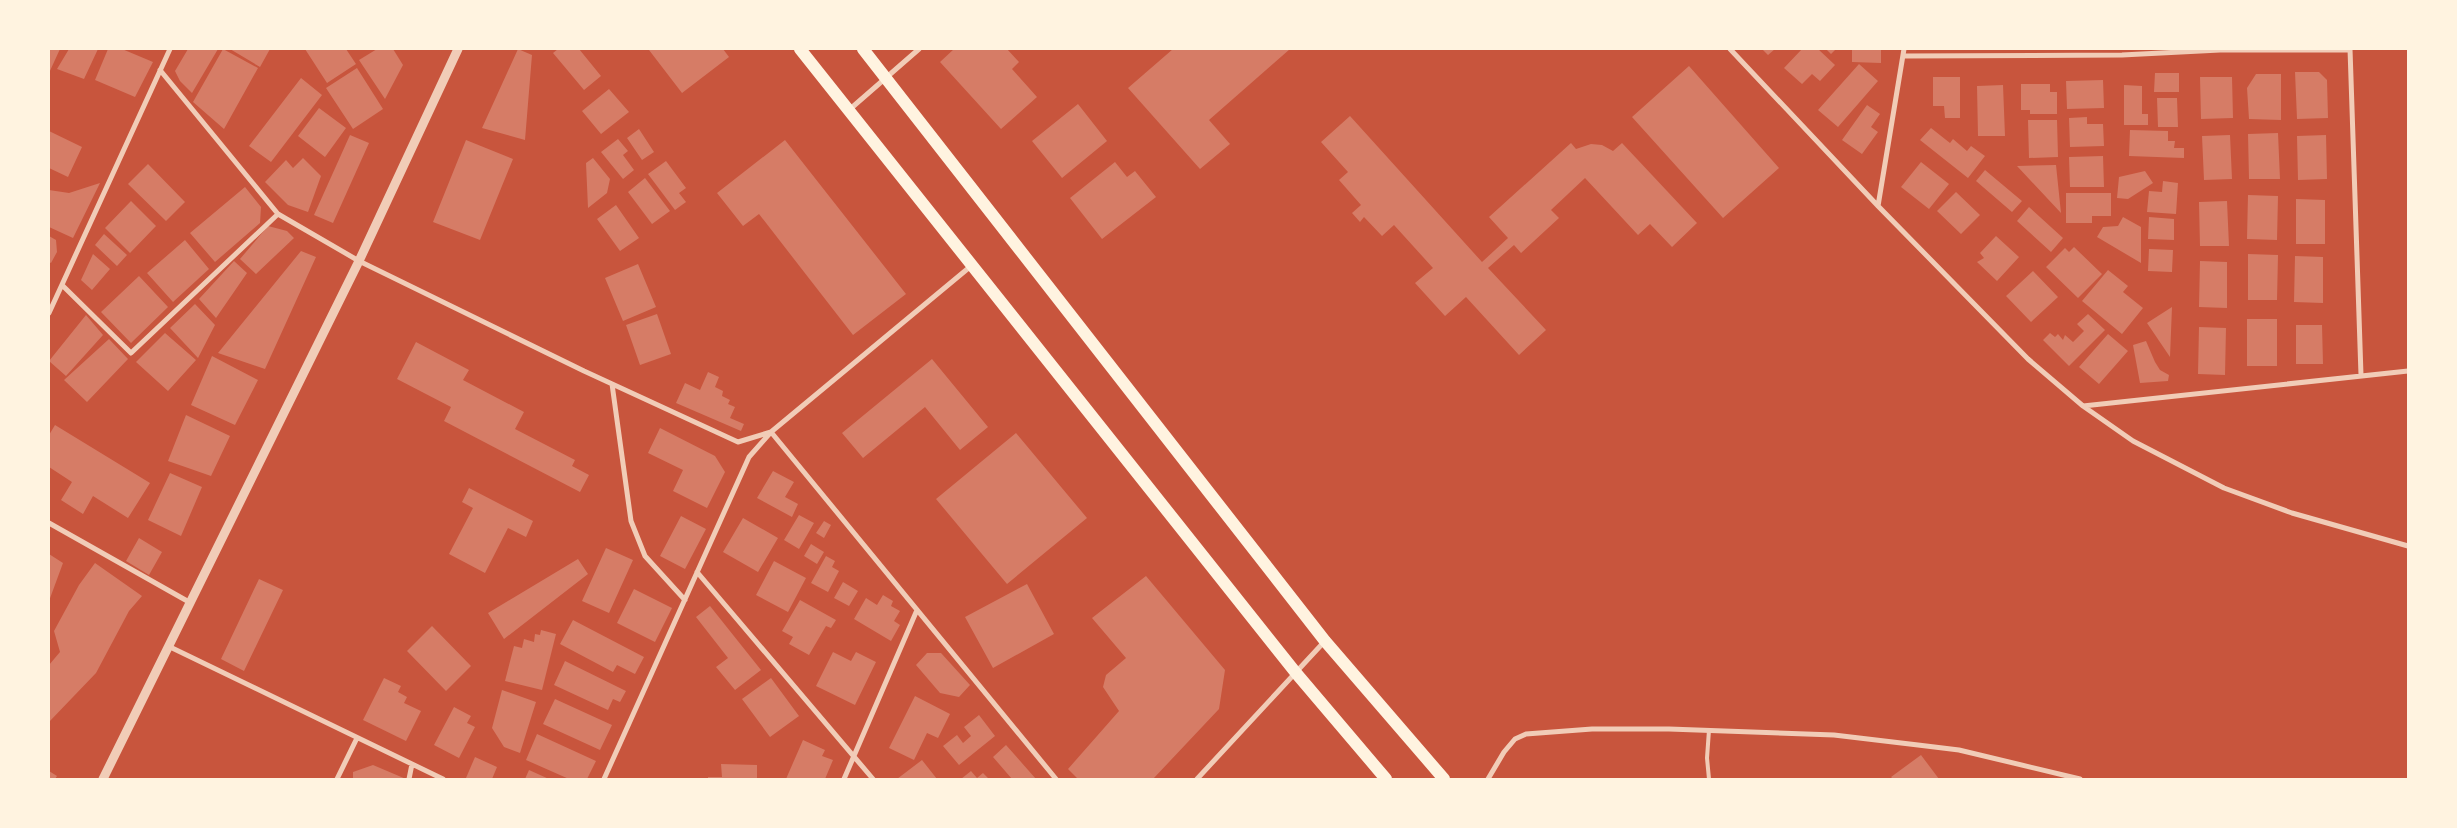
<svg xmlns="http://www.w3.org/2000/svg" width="2457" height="828" font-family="'Source Sans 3',sans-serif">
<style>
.building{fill:#d67c66}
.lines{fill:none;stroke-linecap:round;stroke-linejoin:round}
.service{stroke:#f1ccb7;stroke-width:4}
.minor{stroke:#f1ccb7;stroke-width:5}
.tertiary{stroke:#f1ccb7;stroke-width:9}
.primary{stroke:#fff3e0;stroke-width:12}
</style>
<rect width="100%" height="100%" fill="#c8553d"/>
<path class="building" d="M49 49H60L49 73Z
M69 49H98L84 79 57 69Z
M108 49H122L153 62 135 97 95 80Z
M188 49H218L192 93 180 81 175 71Z
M223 49 258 68 224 129 193 102Z
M230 49H270L260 67Z
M305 49H346L356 64 327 83Z
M377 49H393L403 65 385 99 359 60Z
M518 49 532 55 525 140 482 128Z
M558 49H579L601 76 584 90 553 53Z
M650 49H723L729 57 682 93 649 50Z
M954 49H1007L1019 62 1012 69 1037 97 1001 129 940 62Z
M1173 49H1290L1209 120 1230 144 1200 169 1128 88Z
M1762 49H1775L1768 55Z
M1802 49H1818L1835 65 1820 81 1812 74 1802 84 1784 68Z
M1826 49H1836L1831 54Z
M1852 49H1881V63L1852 62Z
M1859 64 1878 81 1838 127 1818 110Z
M1689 66 1779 168 1723 218 1632 117Z
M357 68 383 109 353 129 326 88Z
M2295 72H2319L2327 80 2328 118 2297 119Z
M2155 73H2179V92H2154Z
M2256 74H2281V120L2249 119 2247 88Z
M1933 77H1960V118H1945L1944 106H1933Z
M2200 77H2232L2233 118 2201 119Z
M301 78 322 95 271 162 249 146Z
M2103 80 2104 108 2067 109 2066 81Z
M2021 84H2050V92H2057V114H2030V110H2021Z
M2003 85 2005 136H1978L1977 86Z
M2124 85 2142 86V114H2148V125H2124Z
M609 89 629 112 601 134 582 111Z
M2157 98H2177L2178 127H2158Z
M1078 104 1107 141 1062 178 1032 141Z
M1867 105 1880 114 1871 127 1878 132 1862 154 1842 140Z
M319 108 346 128 325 157 298 136Z
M1350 116 1482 262 1508 238 1489 217 1571 143 1576 149 1591 144 1602 145 1613 151 1622 143 1697 223 1672 247 1650 224 1638 235 1585 178 1551 210 1559 218 1521 253 1514 245 1488 268 1546 330 1519 355 1466 297 1445 316 1415 283 1433 268 1394 225 1382 236 1364 217 1360 222 1352 213 1361 205 1339 180 1348 172 1321 142Z
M2087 117V124H2103L2104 146 2070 147 2069 118Z
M2028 120H2057L2058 157 2029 158Z
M1931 128 1950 143 1953 139 1967 151 1971 146 1985 156 1968 178 1920 140Z
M639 129 654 152 642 160 627 138Z
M2130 130 2168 131V141H2175L2174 148H2184V158L2129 156Z
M49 131 82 147 68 177 49 168Z
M2278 133 2280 179H2249L2248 134Z
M350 135 369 143 333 223 314 215Z
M2230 135 2232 179 2204 180 2202 136Z
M2326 135 2327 179 2298 180 2297 136Z
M618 139 628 151 623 155 634 170 623 179 601 152Z
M466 140 513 159 480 240 433 222Z
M785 140 906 294 853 335 759 214 743 226 717 193Z
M2103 156 2104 187H2070L2069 157Z
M303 158 321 176 308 212 288 205 265 182 286 160 293 168Z
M593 158 610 179 607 193 588 208 586 163Z
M666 161 686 188 679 193 686 202 675 210 648 174Z
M1115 162 1127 177 1135 171 1156 197 1102 239 1070 198Z
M1921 162 1949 184 1929 209 1901 187Z
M148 164 185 202 166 221 128 184Z
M2056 165 2061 213 2017 166Z
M1985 170 2022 201 2012 212 1976 181Z
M2145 171 2153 183 2128 199 2117 198 2119 177Z
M645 178 670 211 652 224 628 192Z
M2163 181 2178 183 2176 214 2147 212 2149 191 2162 192Z
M100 183 73 238 49 227V190L69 193Z
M245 187 261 207 260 223 215 262 190 233Z
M1956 192 1980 215 1961 234 1937 211Z
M2066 193H2111V216H2092V223H2066Z
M2248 195 2278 196 2277 240 2247 239Z
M2296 199 2325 200V244H2296Z
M131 201 156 226 130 253 105 228Z
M2227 201 2229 246H2200L2199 202Z
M616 205 639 238 620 251 597 219Z
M2029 207 2063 238 2051 252 2017 221Z
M2123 217 2141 227V263L2097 237 2103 227 2118 226Z
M2149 217 2174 219V240L2148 239Z
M268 226 287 231 294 238 256 274 240 259Z
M104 234 127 255 117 266 95 245Z
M49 236 56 240 57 252 51 263 49 262Z
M1996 236 2019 257 1997 281 1977 262 1984 258 1980 253Z
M185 240 209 269 173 302 147 273Z
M2074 247 2102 274 2078 298 2046 267 2065 248 2069 252Z
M2149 249 2173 250 2172 272 2148 271Z
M301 251 316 257 265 369 218 353Z
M93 254 110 269 92 290 81 280Z
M2248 254 2278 255 2277 300H2248Z
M2295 256 2323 257V303L2294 302Z
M234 261 247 273 216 318 199 299Z
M2200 261 2227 262V308L2199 307Z
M638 264 656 307 623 321 605 278Z
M2108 270 2128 286 2123 292 2143 308 2122 334 2082 301Z
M2033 271 2058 297 2031 322 2006 296Z
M139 276 168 307 131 343 101 312Z
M195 304 215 325 198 358 170 328Z
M2172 307 2170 357 2147 323Z
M657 314 671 354 640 365 626 325Z
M2088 314 2105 330 2069 366 2043 340 2050 333 2055 337 2058 334 2063 340 2065 335 2073 342 2084 331 2077 324Z
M86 315 103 335 66 376 49 361Z
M2247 319H2277V366H2247Z
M2296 325H2322L2323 364H2296Z
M2199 327 2226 328 2225 375 2198 374Z
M165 333 196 360 168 391 136 362Z
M2108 334 2128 351 2099 384 2079 367Z
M109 339 128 359 87 402 64 380Z
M2146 341 2155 362 2160 370 2169 375 2168 381 2140 383 2133 345Z
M416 342 469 370 463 380 524 412 515 429 575 460 572 466 589 475 580 492 444 421 451 407 397 379Z
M212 356 258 380 235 425 191 405Z
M932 359 988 427 960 450 925 407 863 458 842 433Z
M708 372 719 377 715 387 723 391 722 396 730 400 728 404 735 407 730 418 744 424 741 431 676 403 685 383 700 390Z
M186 415 230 436 211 476 168 461Z
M55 425 150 483 128 518 93 496 83 514 61 500 72 482 49 467V435Z
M660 428 715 456 725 472 707 508 673 491 683 470 648 453Z
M1016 433 1087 518 1007 584 936 499Z
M773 471 794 482 785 497 798 504 792 517 757 498Z
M170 473 202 487 181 536 148 520Z
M469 488 533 521 526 537 508 528 485 573 449 554 473 508 462 502Z
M799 515 814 523 799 549 784 540Z
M681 516 706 529 685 569 660 556Z
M743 518 778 538 758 572 723 552Z
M824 521 831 525 824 538 816 533Z
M139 538 162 552 149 575 126 561Z
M811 544 824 552 817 564 804 556Z
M606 548 633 560 609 613 582 601Z
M49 554 63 563 49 601Z
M826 556 835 561 832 567 839 571 828 592 811 583Z
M578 559 588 574 504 639 488 613Z
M774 561 806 578 788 612 756 595Z
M95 563 142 596 129 611 96 673 49 722V665L60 652 54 631 79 585Z
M1146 576 1225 670 1219 709 1153 779H1078L1068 769 1119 711 1103 687 1106 675 1126 658 1092 618Z
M259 579 283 590 244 671 221 659Z
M843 582 858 591 849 606 834 598Z
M1027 584 1054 634 993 668 965 617Z
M634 589 672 608 655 642 617 623Z
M883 595 893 601 891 606 900 611 894 621 900 625 891 641 854 619 866 598 877 605Z
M800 600 836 620 831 628 826 626 809 655 789 644 793 637 782 631Z
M710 606 761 670 735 690 716 667 728 658 696 617Z
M573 620 644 657 635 674 617 665 613 672 560 644Z
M432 626 471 666 446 691 407 651Z
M541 630 556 634 542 690 505 681 514 646 522 648 524 639 534 642 535 634 540 635Z
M833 652 851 661 856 652 876 662 855 705 816 686Z
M927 653H941L970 685 959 697 940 693 916 665Z
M565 661 626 691 620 702 613 699 608 710 554 685Z
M384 678 401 686 398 692 407 697 404 703 421 711 406 741 363 720Z
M771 678 799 716 770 737 742 699Z
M502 690 536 702 520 753 504 747 492 728Z
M915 696 950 714 938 738 927 733 914 760 889 748Z
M555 699 612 725 600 750 543 724Z
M454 707 471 716 467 723 475 727 459 758 434 745Z
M979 715 995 736 959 765 943 746 957 735 963 743 971 736 964 727Z
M537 734 596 761 587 779H569L526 760Z
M803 740 825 750 822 756 833 760 825 779H786Z
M1006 745 1036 779H1012L993 757Z
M1921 755 1939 779H1893L1891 777Z
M475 757 497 767 492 779 466 778Z
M922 760 937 779H897Z
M721 764 757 765V779H708V777H722Z
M373 765 406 779H353V772Z
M529 770 549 779H525Z
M49 771 57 776 55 779H49Z
M971 771 977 778 983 773 989 779H961Z"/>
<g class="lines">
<path class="service" d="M1709 730 1707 758 1709 779"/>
<path class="minor" d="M1730 49 1878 206 2028 359 2083 406 2133 441 2224 488 2292 513 2408 546
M2350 49 2361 375
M1904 56 2122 55 2220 50H2350
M160 70 278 214 359 261 584 371 738 442 771 432 1056 779
M849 110 919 49
M1878 206 1904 49
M62 285 131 353 278 214
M49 313 170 49
M612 384 631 521 645 556 685 600
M2083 406 2408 371
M49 523 189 602
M697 572 873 779
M168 646 443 779
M337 779 357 738
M409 779 412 764
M604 779 749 457 771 432 971 266
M844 779 917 610
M1197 779 1324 642
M1488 779 1504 752 1515 739 1526 734 1592 729H1669L1834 735 1918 745 1959 750 2080 779"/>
<path class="tertiary" d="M103 779 359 261 458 49"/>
<path class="primary" d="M800 49 1296 673 1386 779
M863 49 1325 641 1444 779"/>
</g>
<rect width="2457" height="828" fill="none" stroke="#fff3e0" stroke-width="100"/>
</svg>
